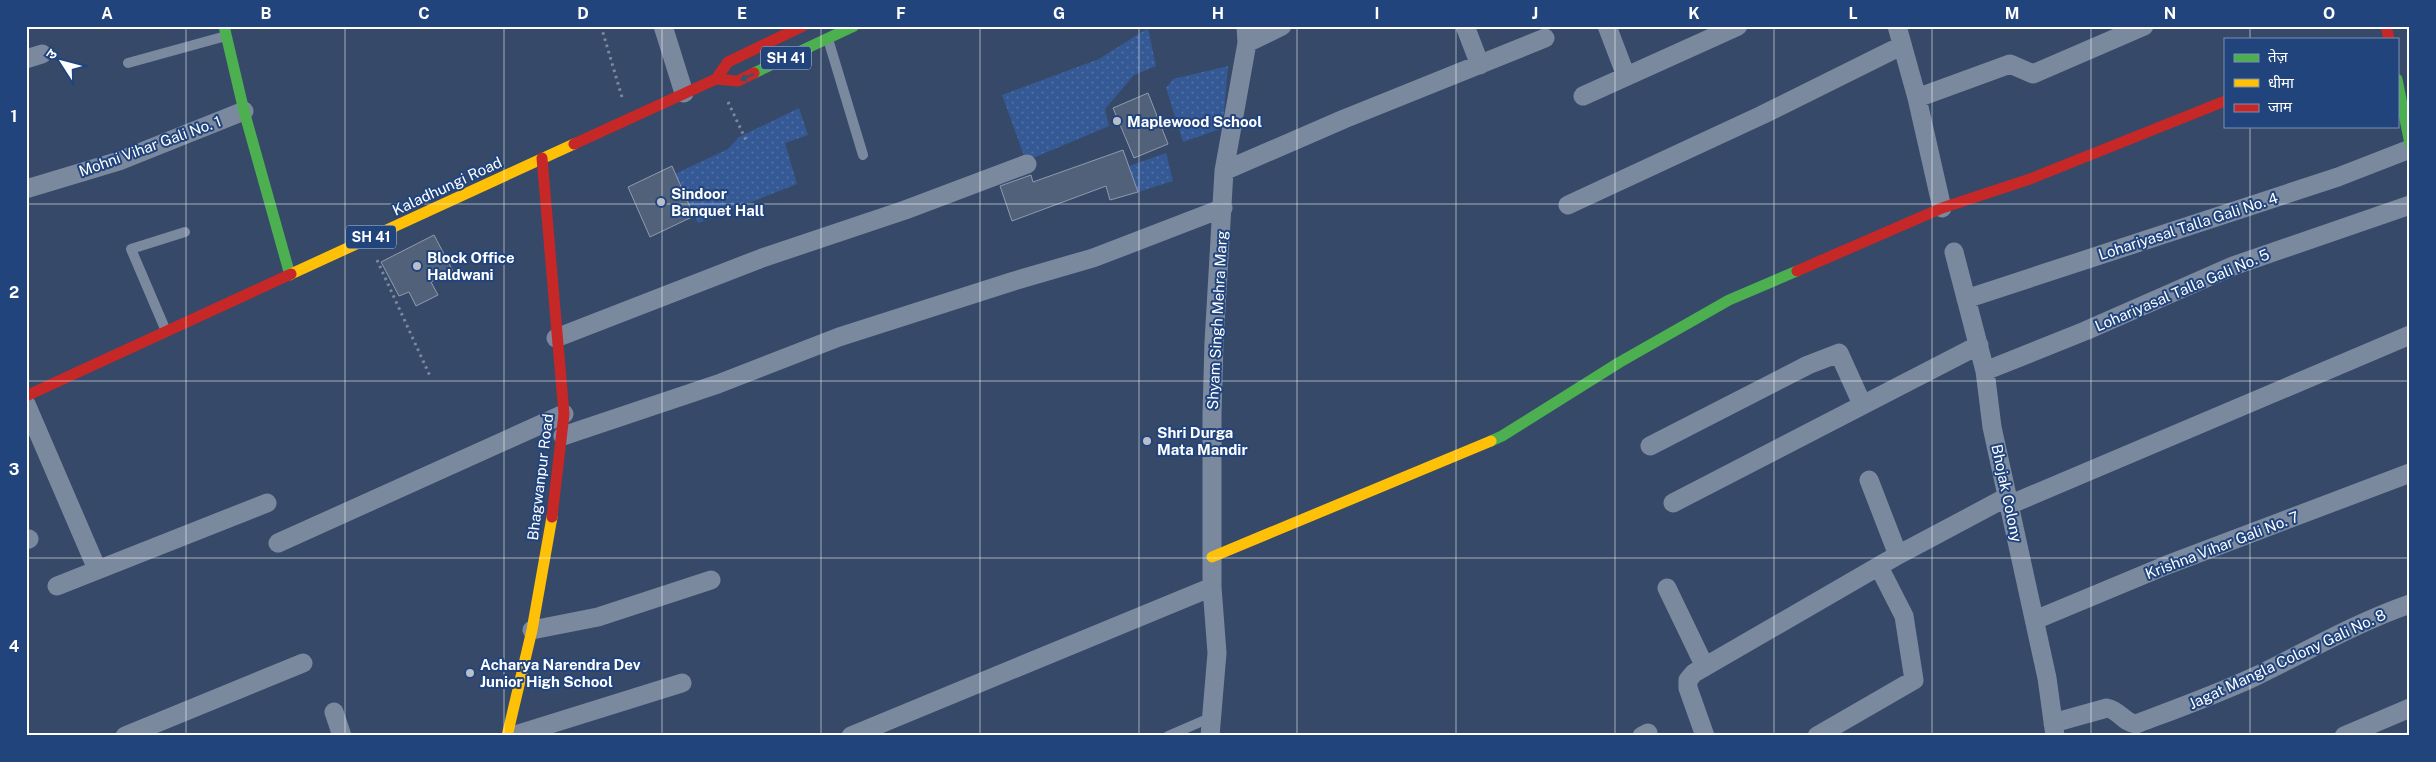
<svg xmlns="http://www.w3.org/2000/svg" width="2436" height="762" font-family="'Public Sans','Noto Sans Devanagari',sans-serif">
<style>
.grass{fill:url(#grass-dots)}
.building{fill:#52617a;stroke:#8f9aae}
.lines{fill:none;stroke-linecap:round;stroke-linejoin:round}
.path{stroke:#7b899f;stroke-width:3;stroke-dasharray:2.5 4;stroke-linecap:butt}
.lane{stroke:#7b899f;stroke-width:10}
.street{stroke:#7b899f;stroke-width:19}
.fast{stroke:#4caf50;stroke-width:11}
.slow{stroke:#ffc107;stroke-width:11}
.jam{stroke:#c62828;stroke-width:11}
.oneway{fill:#2a5974}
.grid{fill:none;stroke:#fff;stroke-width:1;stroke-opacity:0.55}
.poi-dot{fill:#b9bfca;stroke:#21447d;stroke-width:2}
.labels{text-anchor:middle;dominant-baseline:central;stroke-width:4;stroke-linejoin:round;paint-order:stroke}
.shield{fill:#21447d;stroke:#bcc7d8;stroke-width:1}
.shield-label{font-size:14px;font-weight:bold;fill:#fff}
.poi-label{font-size:15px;font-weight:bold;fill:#fff;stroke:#21447d;text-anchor:start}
.street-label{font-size:15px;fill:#fff;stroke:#21447d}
.neatline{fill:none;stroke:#fff;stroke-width:2}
.grid-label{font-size:16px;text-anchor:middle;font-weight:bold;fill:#fff}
</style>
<defs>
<pattern id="grass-dots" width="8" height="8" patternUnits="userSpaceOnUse" patternTransform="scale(1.25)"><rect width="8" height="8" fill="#345994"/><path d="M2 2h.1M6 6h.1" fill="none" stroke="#5272a4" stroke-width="1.8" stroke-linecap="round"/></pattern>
</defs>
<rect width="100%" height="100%" fill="#364968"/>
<path class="grass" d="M1148 28 1156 66 1134 75 1105 109 1109 126 1026 161 1002 95 1099 59Z
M1228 66 1224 113 1220 129 1183 142 1166 88 1173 79Z
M799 108 808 135 785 143 797 184 698 223 675 174 728 149 739 137Z
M1166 153 1173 181 1138 192 1129 166Z"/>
<path class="building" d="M1148 93 1168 144 1134 158 1113 108Z
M1123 150 1138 192 1110 200 1106 186 1012 221 1000 186 1031 175 1033 182Z
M672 166 694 216 650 237 628 187Z
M434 235 453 271 431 282 438 295 416 306 409 292 399 296 381 262Z"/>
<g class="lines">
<path class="path" d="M601 26 622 97
M728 102 746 140
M377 260 430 376"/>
<path class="lane" d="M828 39 863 155
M128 63 226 36
M166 331 131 249 185 232
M1168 736 1212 717"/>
<path class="street" d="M663 26 684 93
M1465 26 1480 65
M1607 26 1626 76
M1897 26 1917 98 1942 208
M1247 43 1282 26
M26 59 42 54
M1583 96 1738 26
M1917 98 2010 64 2033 74 2144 26
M1224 171 1344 119 1545 38
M26 189 119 161 244 111
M1568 205 1762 115 1901 46
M1954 252 1985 371 1992 427 2047 678 2055 736
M1966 299 2338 177 2410 149
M556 338 762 258 905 210 1027 164
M1985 371 2085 331 2233 266 2410 205
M26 404 97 569
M563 436 718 384 839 337 1014 281 1093 258 1223 208
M1650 446 1808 365 1839 353 1862 404
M1869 480 1898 555
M1673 503 1979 345
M2009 505 2410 335
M26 540 29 539
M278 543 564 414
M57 586 267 503
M1667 588 1705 667
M2035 620 2167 565 2410 473
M532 630 598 617 711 580
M334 712 342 736
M2053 723 2107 708C2119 710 2124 723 2136 724 2176 709 2215 695 2254 677 2306 652 2355 623 2410 604
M125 736 303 663
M512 736 682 683
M851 736 1212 587
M1210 736 1217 653 1212 587V414L1214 342 1224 171 1247 43 1246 26
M1642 736 1648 733
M1705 736 1688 688V680L1694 673 1898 555 2007 497
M1817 736 1914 680 1904 616 1879 567
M2344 736 2410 708"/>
<path class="fast" d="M224 26 244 111 290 275
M754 73 854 26
M2397 79 2410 144
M1491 441 1502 436 1620 362 1729 300 1797 271"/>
<path class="slow" d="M291 274 574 144
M1212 557 1491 441
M507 736 532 630 552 517"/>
<path class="jam" d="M2386 26 2389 39
M716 79 728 62 803 26
M574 144 716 79 738 81 754 73
M542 158 564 414 552 517
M1797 271 1942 208 2030 179 2225 101
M26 396 291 274"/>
</g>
<defs><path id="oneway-solid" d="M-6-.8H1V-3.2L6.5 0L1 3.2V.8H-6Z" transform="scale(1.25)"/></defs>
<use class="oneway" href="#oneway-solid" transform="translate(747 77) rotate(155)"/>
<path class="grid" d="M186 26V736M345 26V736M504 26V736M662 26V736M821 26V736M980 26V736M1139 26V736M1297 26V736M1456 26V736M1615 26V736M1774 26V736M1932 26V736M2091 26V736M2250 26V39M2250 126V736M26 204H2410M26 381H2410M26 558H2410"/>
<g class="poi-dot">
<circle cx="1117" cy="121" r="5"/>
<circle cx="661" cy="202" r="5"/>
<circle cx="417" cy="266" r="5"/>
<circle cx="1147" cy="441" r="5"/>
<circle cx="470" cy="673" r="5"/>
</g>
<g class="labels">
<g class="shield">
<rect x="761" y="46.5" width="50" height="23" rx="4"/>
<rect x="346" y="225.5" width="50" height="23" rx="4"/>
</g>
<g class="shield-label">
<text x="786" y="58">SH 41</text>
<text x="371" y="237">SH 41</text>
</g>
<g class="poi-label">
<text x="1127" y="121">Maplewood School</text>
<text x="671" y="193">Sindoor<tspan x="671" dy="17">Banquet Hall</tspan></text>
<text x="427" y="257">Block Office<tspan x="427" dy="17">Haldwani</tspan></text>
<text x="1157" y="432">Shri Durga<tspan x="1157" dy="17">Mata Mandir</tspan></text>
<text x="480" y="664">Acharya Narendra Dev<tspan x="480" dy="17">Junior High School</tspan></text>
</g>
<g class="street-label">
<text transform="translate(150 146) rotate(-20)">Mohni Vihar Gali No. 1</text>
<text transform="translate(447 186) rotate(-25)">Kaladhungi Road</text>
<text transform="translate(2188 226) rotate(-18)">Lohariyasal Talla Gali No. 4</text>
<text transform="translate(2182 290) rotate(-23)">Lohariyasal Talla Gali No. 5</text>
<text transform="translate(1217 320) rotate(-87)">Shyam Singh Mehra Marg</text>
<text transform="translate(540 477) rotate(-83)">Bhagwanpur Road</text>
<text transform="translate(2007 493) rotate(78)">Bhojak Colony</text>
<text transform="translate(2222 545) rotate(-21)">Krishna Vihar Gali No. 7</text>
<text transform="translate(2287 659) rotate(-25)">Jagat Mangla Colony Gali No. 8</text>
</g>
</g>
<rect width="2436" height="762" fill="none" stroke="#21447d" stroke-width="55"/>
<rect x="2224" y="38" width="175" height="90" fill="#21447d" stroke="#7a8fb1"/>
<rect x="2234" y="54" width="25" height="8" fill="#4caf50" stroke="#7a8fb1"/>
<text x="2268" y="62" font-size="15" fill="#ffffff">तेज़</text>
<rect x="2234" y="79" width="25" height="8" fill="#ffc107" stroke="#7a8fb1"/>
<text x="2268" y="88" font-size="15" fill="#ffffff">धीमा</text>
<rect x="2234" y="104" width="25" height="8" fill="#c62828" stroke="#7a8fb1"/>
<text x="2268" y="112" font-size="15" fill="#ffffff">जाम</text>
<g transform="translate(62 62) rotate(306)" stroke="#21447d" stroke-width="4" paint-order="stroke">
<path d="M0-4L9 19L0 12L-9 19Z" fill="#ffffff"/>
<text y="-8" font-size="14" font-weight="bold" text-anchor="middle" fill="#ffffff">उ</text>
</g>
<rect x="28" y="28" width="2380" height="706" class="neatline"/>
<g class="grid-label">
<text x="107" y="19">A</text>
<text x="266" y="19">B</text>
<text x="424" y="19">C</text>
<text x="583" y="19">D</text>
<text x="742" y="19">E</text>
<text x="901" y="19">F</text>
<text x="1059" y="19">G</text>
<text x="1218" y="19">H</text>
<text x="1377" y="19">I</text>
<text x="1535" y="19">J</text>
<text x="1694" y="19">K</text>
<text x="1853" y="19">L</text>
<text x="2012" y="19">M</text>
<text x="2170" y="19">N</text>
<text x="2329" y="19">O</text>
<text x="14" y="122">1</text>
<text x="14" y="298">2</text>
<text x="14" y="475">3</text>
<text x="14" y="652">4</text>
</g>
</svg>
